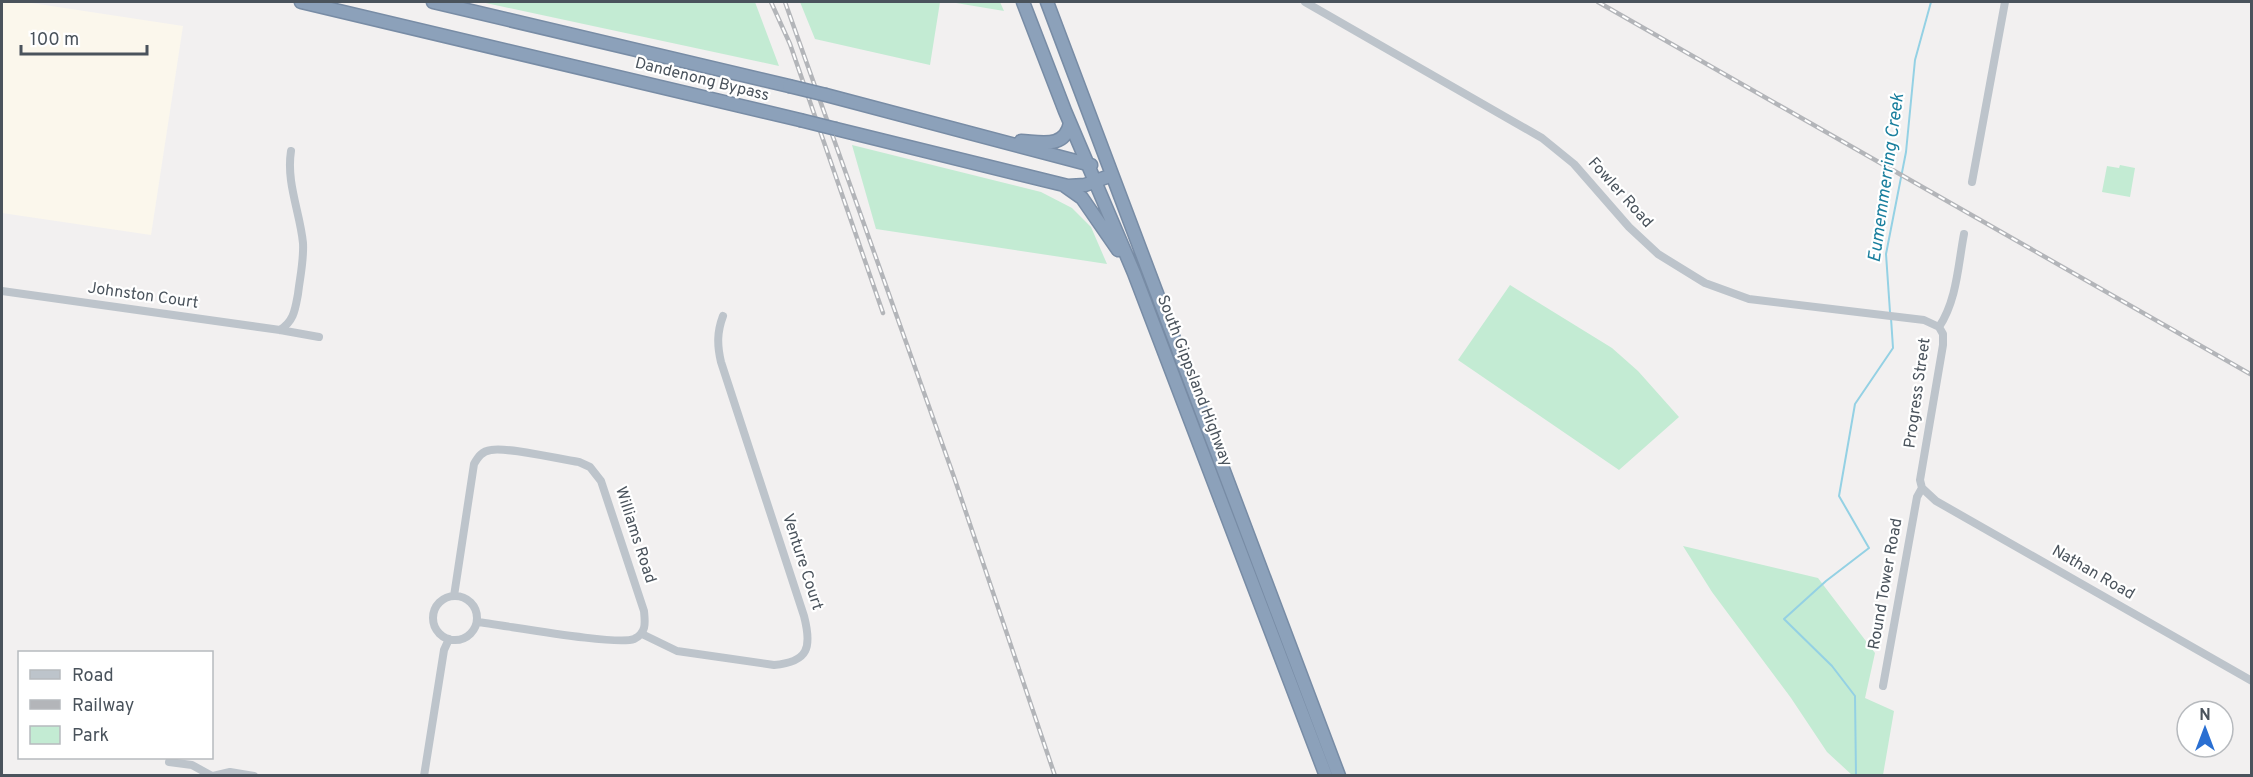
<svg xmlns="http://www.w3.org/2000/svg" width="2253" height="777" font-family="Overpass,sans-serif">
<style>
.commercial{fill:#fbf7ec}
.green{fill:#c3ebd3}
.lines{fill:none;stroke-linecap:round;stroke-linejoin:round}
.stream{stroke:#94d1e4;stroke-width:2}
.highway-casing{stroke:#788ca5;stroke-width:15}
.minor{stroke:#bdc4cb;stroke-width:8}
.highway{stroke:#8ca1ba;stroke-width:12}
.rail-casing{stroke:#b3b5b9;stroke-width:4.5}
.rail{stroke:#fff;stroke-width:2;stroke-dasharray:7;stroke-linecap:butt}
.highway-bridge-casing{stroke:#788ca5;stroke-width:15;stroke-linecap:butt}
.highway-bridge{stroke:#8ca1ba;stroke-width:12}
.labels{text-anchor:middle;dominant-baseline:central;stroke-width:4.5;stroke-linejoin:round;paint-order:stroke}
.street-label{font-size:16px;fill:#4a535c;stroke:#fff}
.water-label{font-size:18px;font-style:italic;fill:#1a7f9e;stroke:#fff}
</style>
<rect width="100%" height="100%" fill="#f2f0f0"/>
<path class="commercial" d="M2 2H25L183 26 151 235 2 213Z"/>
<path class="green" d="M481 2H755L779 66Z
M800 2H940L930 65 815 39Z
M950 2H1000L1004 11Z
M852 145 1041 192 1072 208 1091 227 1107 264 876 229Z
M2120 165 2135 168 2130 197 2102 192 2107 166 2119 168Z
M1510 285 1612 348 1638 371 1679 417 1619 470 1458 360Z
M1683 546 1818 578 1875 653 1865 698 1894 711 1883 775H1852L1827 752 1791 698 1712 592Z"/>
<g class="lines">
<path class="stream" d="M1890 312 1886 254 1906 152 1915 60 1931 2
M1856 776 1855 696 1832 666 1784 619 1826 581 1869 548 1839 496 1855 404 1893 348 1891 318"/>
<defs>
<path id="highway" d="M301 2 800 120
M433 2 789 86
M1023 2 1065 111 1134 273 1326 776
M1047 2 1339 776
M826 95 1091 165
M836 129 1068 186 1085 185 1112 175
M1021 141C1041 142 1065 149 1070 123
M1065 186 1082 198 1118 250"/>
</defs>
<use href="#highway" class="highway-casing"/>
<path class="minor" d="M1305 2 1542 138 1574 164 1629 227 1658 254 1705 283 1749 299 1924 320 1939 327
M1972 182 2005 2
M2 291 280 330 319 337
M1939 327C1957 300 1958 265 1964 234
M280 330C294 321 295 310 298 294 300 277 304 260 303 243 300 212 286 183 291 151
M1922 488 1936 501 2252 681
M1922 488 1920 480 1943 345V334L1939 327
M454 596 474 464C478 457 482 451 491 450 510 447 558 459 579 462L590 467 601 481 644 611C645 622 647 633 634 639 617 646 504 625 477 622
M433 618a22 22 0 1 1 44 0a22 22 0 1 1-44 0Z
M642 634 677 651 774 665C809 662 812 647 804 616L721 362C717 345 717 332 723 316
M1883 686 1917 497 1922 488
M169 762 192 765 212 776
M213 776 230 772 254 776
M424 776 444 650 449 639"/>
<use href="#highway" class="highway"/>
<defs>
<path id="rail" d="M771 2 790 44 883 313
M785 2 954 477 1055 776
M1598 2 2252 375"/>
</defs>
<use href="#rail" class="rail-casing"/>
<use href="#rail" class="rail"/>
<defs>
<path id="highway-bridge" d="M789 86 826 95
M800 120 836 129"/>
</defs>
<use href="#highway-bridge" class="highway-bridge-casing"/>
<use href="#highway-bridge" class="highway-bridge"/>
</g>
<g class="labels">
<g class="street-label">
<text transform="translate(702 80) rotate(14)">Dandenong Bypass</text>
<text transform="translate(1620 193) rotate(48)">Fowler Road</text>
<text transform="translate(143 296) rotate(8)">Johnston Court</text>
<text transform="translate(1194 381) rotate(69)">South Gippsland Highway</text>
<text transform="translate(1918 393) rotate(-82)">Progress Street</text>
<text transform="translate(635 535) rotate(72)">Williams Road</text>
<text transform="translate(802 562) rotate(72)">Venture Court</text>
<text transform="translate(2093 573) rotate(30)">Nathan Road</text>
<text transform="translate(1886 584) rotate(-80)">Round Tower Road</text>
</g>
<g class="water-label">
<text transform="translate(1887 178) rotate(-82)">Eumemmerring Creek</text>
</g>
</g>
<rect width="2253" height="777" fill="none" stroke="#4a535c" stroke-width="6"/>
<rect x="18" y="651" width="195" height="108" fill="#ffffff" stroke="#b7babe" stroke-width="1.5"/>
<rect x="30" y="670" width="30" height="9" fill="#bdc4cb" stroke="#b7babe" stroke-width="1.5"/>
<text x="72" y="681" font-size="18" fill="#4a535c">Road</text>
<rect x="30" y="700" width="30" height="9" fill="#b3b5b9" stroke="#b7babe" stroke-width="1.5"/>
<text x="72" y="711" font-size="18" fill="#4a535c">Railway</text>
<rect x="30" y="726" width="30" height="18" fill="#c3ebd3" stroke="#b7babe" stroke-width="1.5"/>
<text x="72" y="741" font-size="18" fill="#4a535c">Park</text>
<g transform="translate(2205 729)"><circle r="28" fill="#ffffff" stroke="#b7babe" stroke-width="1.5"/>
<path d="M0-4.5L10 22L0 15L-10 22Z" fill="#2a6fd2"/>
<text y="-9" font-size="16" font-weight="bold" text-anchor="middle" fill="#4a535c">N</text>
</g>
<path d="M21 45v9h126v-9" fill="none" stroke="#4a535c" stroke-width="3"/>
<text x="30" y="45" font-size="18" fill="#4a535c" stroke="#ffffff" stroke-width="4.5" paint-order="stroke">100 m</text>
</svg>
